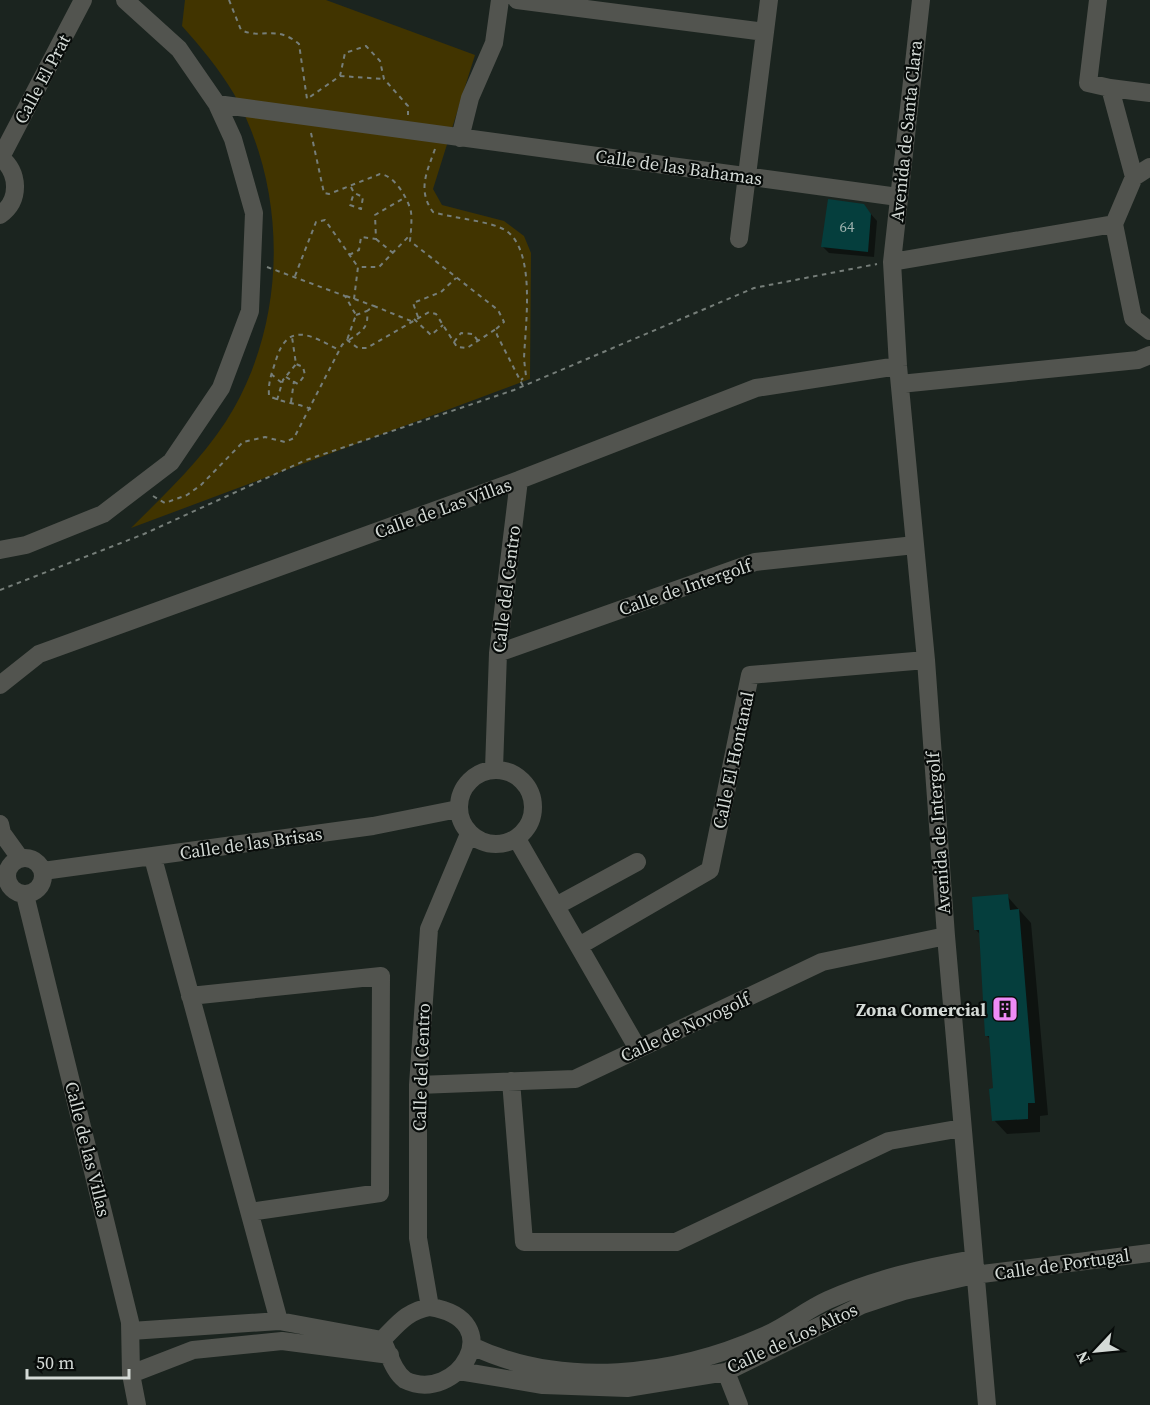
<svg xmlns="http://www.w3.org/2000/svg" width="1150" height="1405" font-family="'Source Serif 4',serif">
<style>
.green{fill:#413400}
.shadow{fill:#0007}
.building{fill:#053e3d}
.lines{fill:none;stroke-linecap:round;stroke-linejoin:round}
.path{stroke:#767e79;stroke-width:2;stroke-dasharray:4.5 4.5;stroke-linecap:butt}
.minor{stroke:#52544f;stroke-width:18}
.labels{text-anchor:middle;dominant-baseline:central;stroke-width:4.5;stroke-linejoin:round;paint-order:stroke}
.number-label{font-size:15px;fill:#a0b3b0}
.street-label{font-size:18px;fill:#d4dad6;stroke:#080c0a}
.poi-label{font-size:18px;font-weight:bold;fill:#d4dad6;stroke:#080c0a;text-anchor:end}
</style>
<rect width="100%" height="100%" fill="#1b241f"/>
<path class="green" d="M185 0H326L475 55 433 189 442 205 504 221 524 236 531 253 530 379 131 528C168 491 208 454 234 408 287 314 287 189 234 94 219 69 201 47 182 26Z"/>
<path class="shadow" d="M863 205 877 221 874 257 829 253 823 247Z
M1007 896 1031 923 1048 1115 1040 1116V1132L1007 1134 994 1120 995 1089 990 1039 986 1035 981 935 976 930Z"/>
<path class="building" d="M828 199 864 204 871 214 868 252 821 247Z
M1008 894 1010 910 1019 909 1035 1103H1028V1119L992 1121 989 1089 993 1088 989 1036H985L979 930H974L972 897Z"/>
<g class="lines">
<path class="path" d="M229 0 241 30C263 40 275 24 299 44L307 99 340 76 345 53 366 46 380 61 384 79 408 106V115
M340 76 384 79
M311 133 324 193 329 194 380 174C394 175 408 198 411 212 412 221 411 231 410 241L498 310 504 322 496 329 497 335 523 386
M435 149C427 172 417 190 433 212 452 218 490 221 505 230 537 250 525 326 524 359L526 376 521 380
M351 187 354 193 363 197 361 209 350 205 354 193
M376 239 393 253
M349 255 359 250 361 237 376 239 375 215 404 198
M267 267 345 296 356 315 347 340
M295 276 316 222 325 220 358 267
M346 296 374 306
M354 299 358 267H379L411 234
M356 315 367 311
M418 317 413 303 441 292 456 278
M414 319 431 335 443 325
M349 340C362 331 369 328 367 311L374 306 411 321
M454 342 461 333 473 334 478 341
M271 374 282 383
M286 377 298 384 305 375 303 367 296 364
M277 400 283 380 296 364 292 337
M291 402 294 381
M311 409C297 403 283 403 269 396 268 381 272 373 276 360 288 320 312 336 339 350
M153 496 165 503 187 495 201 485 243 442 265 437 285 442 294 438 342 345 347 340 358 348H367L429 312 436 314 457 347 467 348 496 329
M0 590 144 534 306 460 514 390 754 288 877 264"/>
<path class="minor" d="M517 0 765 32
M921 0 892 262 898 366 926 660 946 936 987 1405
M1098 0 1088 83 1110 88 1134 177
M1110 88 1150 93
M217 104 898 197
M460 138 470 98 494 43 500 0
M0 157C19 172 21 200 0 215
M1 157 83 0
M1150 167 1134 177 1114 224 1133 318 1150 331
M739 239 769 0
M892 262 1114 224
M900 384 1138 360 1150 355
M0 550 26 545 103 514 171 462 221 388 250 311 254 213 233 139 217 104 179 49 125 0
M498 653 755 562 915 545
M0 685 39 654 519 480 756 388 898 366
M494 769 498 653 519 480
M459 807a37 37 0 1 1 74 0a37 37 0 1 1-74 0Z
M0 824 2 833 20 858
M517 839 638 1049
M7 876a18 18 0 1 1 36 0a18 18 0 1 1-36 0Z
M153 858 279 1321
M43 871 373 826 458 809
M25 895 130 1322 131 1374 137 1405
M556 906 637 862
M579 946 710 870 750 675 926 660
M190 996 381 976 380 1193 250 1212
M511 1081 524 1242H676L889 1141 962 1128
M418 1085 575 1079 822 962 946 936
M430 1307 418 1238V1085L429 929 469 834
M430 1307C511 1320 457 1405 405 1380 393 1371 389 1353 382 1340 398 1324 407 1311 430 1307Z
M131 1331 279 1321 382 1340
M472 1346C562 1389 675 1376 764 1336 787 1326 806 1310 828 1300 875 1279 923 1268 973 1259
M465 1372 543 1385 627 1388 726 1372 862 1305 904 1291 974 1275 1150 1253
M726 1372 739 1405
M131 1374 193 1350 282 1341 390 1355"/>
</g>
<defs>
<symbol id="building-square" viewBox="-11 -11 22 22"><rect x="-9" y="-9" width="18" height="18" rx="4" fill="#ef8bf7" stroke="#080c0a"/><path d="M-4-6H4V6H1V3H-1V6H-4ZM-2.5-4.3h1.7v1.8h-1.7ZM.8-4.3h1.7v1.8H.8ZM-2.5-1h1.7V.8h-1.7ZM.8-1h1.7V.8H.8Z" fill="#111"/></symbol>
</defs>
<g fill-rule="evenodd">
<use href="#building-square" x="990" y="994" width="30" height="30"/>
</g>
<g class="labels">
<g class="number-label">
<text x="847" y="226">64</text>
</g>
<g class="street-label">
<text transform="translate(42 79) rotate(-62)">Calle El Prat</text>
<text transform="translate(906 131) rotate(-84)">Avenida de Santa Clara</text>
<text transform="translate(679 167) rotate(8)">Calle de las Bahamas</text>
<text transform="translate(443 508) rotate(-20)">Calle de Las Villas</text>
<text transform="translate(685 587) rotate(-19)">Calle de Intergolf</text>
<text transform="translate(506 589) rotate(-83)">Calle del Centro</text>
<text transform="translate(733 760) rotate(-78)">Calle El Hontanal</text>
<text transform="translate(938 833) rotate(-94)">Avenida de Intergolf</text>
<text transform="translate(251 843) rotate(-8)">Calle de las Brisas</text>
<text transform="translate(685 1027) rotate(-25)">Calle de Novogolf</text>
<text transform="translate(421 1067) rotate(-88)">Calle del Centro</text>
<text transform="translate(88 1149) rotate(76)">Calle de las Villas</text>
<text transform="translate(1062 1264) rotate(-8)">Calle de Portugal</text>
<text transform="translate(792 1338) rotate(-25)">Calle de Los Altos</text>
</g>
<g class="poi-label">
<text x="986" y="1009">Zona Comercial</text>
</g>
</g>
<g transform="translate(1096 1351) rotate(244)" stroke="#080c0a" stroke-width="4.5" paint-order="stroke">
<path d="M0-4.5L10 22L0 15L-10 22Z" fill="#d4dad6"/>
<text y="-9" font-size="16" font-weight="bold" text-anchor="middle" fill="#d4dad6">N</text>
</g>
<path d="M27 1369v9h102v-9" fill="none" stroke="#d4dad6" stroke-width="3"/>
<text x="36" y="1369" font-size="18" fill="#d4dad6" stroke="#080c0a" stroke-width="4.5" paint-order="stroke">50 m</text>
</svg>
